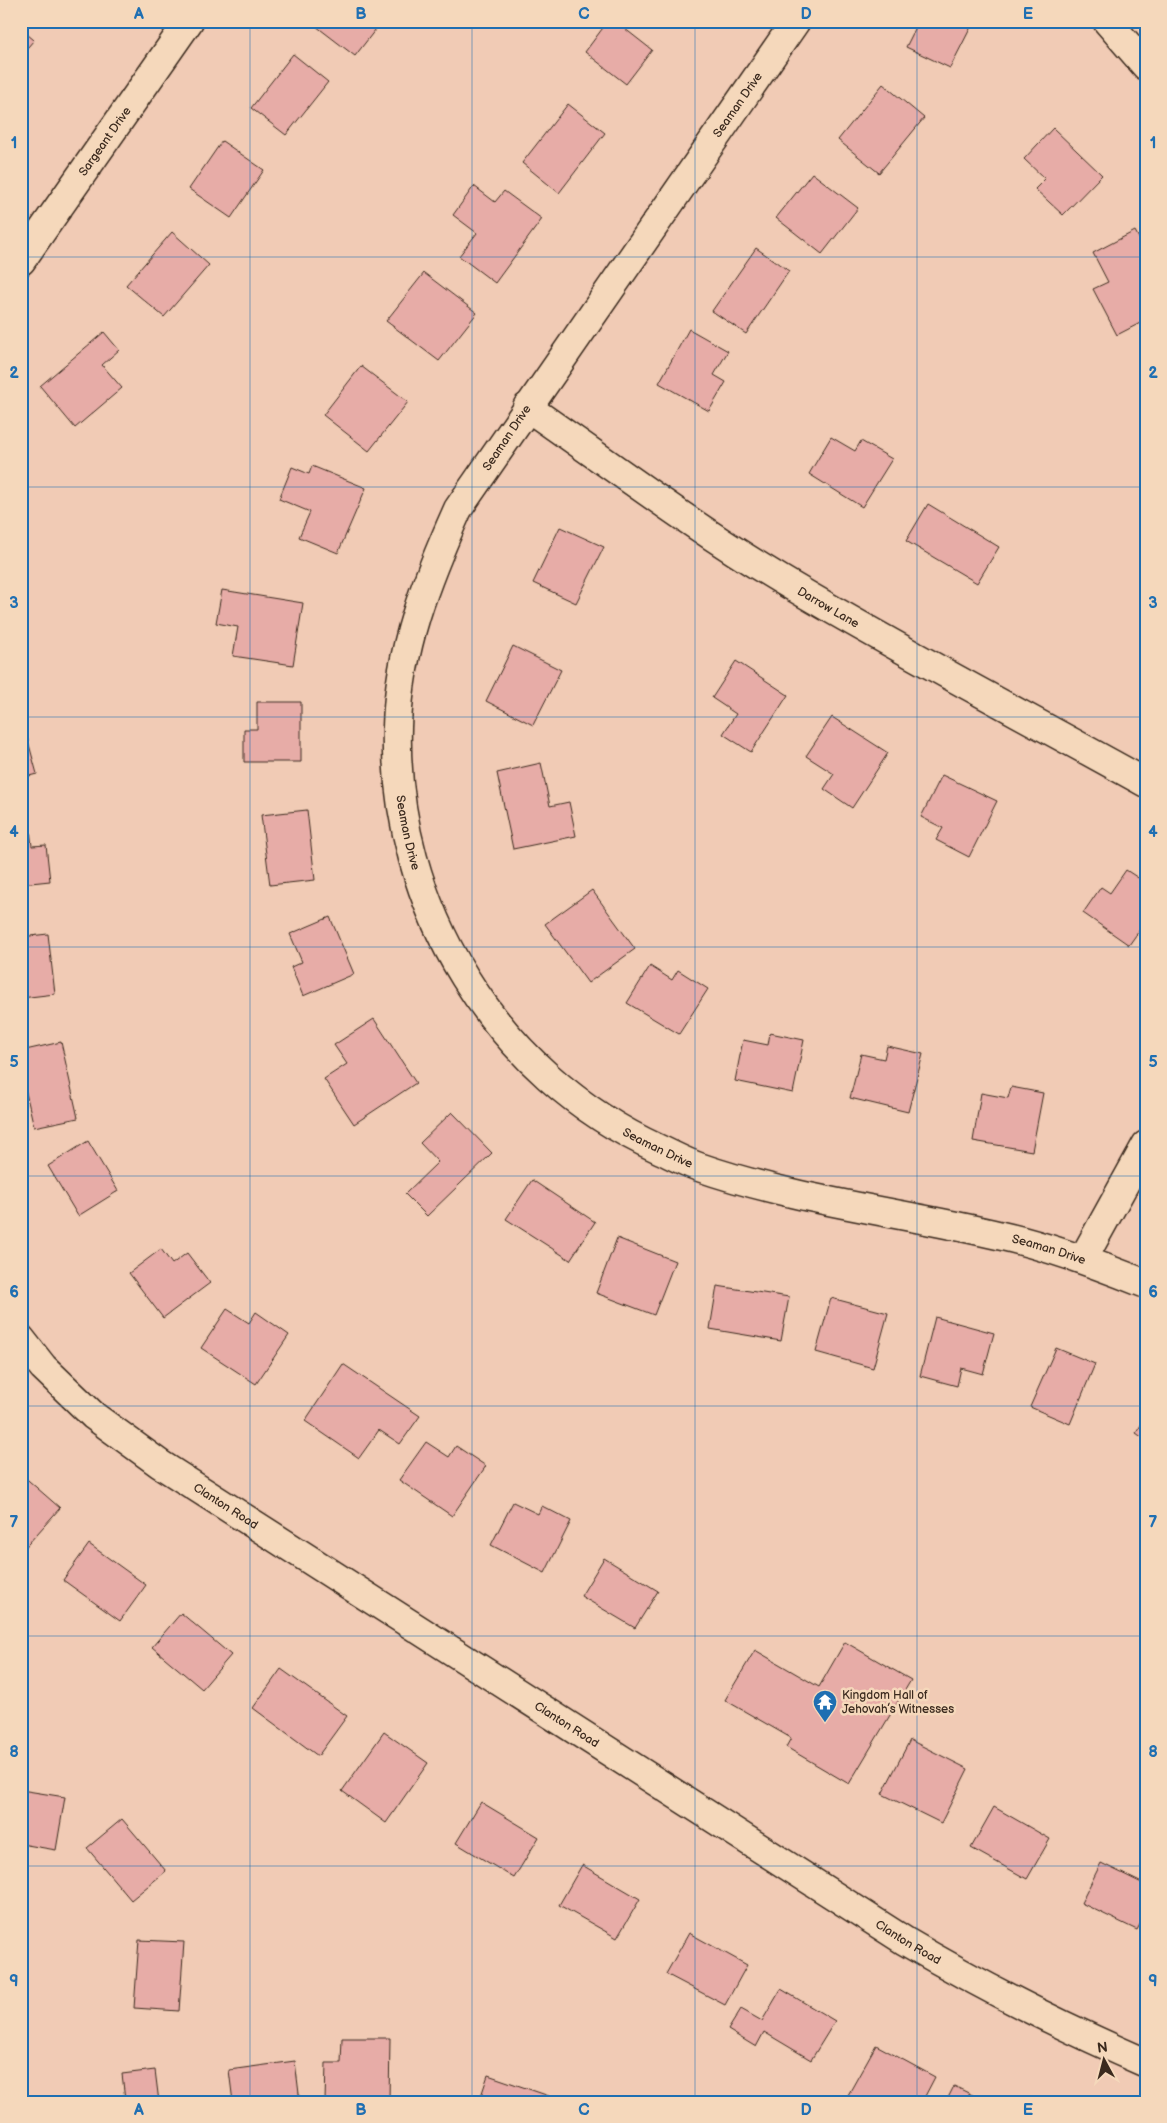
<svg xmlns="http://www.w3.org/2000/svg" width="1167" height="2123" font-family="'Balsamiq Sans',sans-serif">
<style>
.building{fill:#e7aca7;stroke:#3b2a1e}
.lines{fill:none;stroke-linecap:round;stroke-linejoin:round}
.minor-casing{stroke:#3b2a1e;stroke-width:31}
.secondary-casing{stroke:#3b2a1e;stroke-width:31}
.minor{stroke:#f5d8bb;stroke-width:28}
.secondary{stroke:#f5d8bb;stroke-width:28}
.grid{fill:none;stroke:#1f6fb2;stroke-width:1;stroke-opacity:0.55}
.labels{text-anchor:middle;dominant-baseline:central;stroke-width:5;stroke-linejoin:round;paint-order:stroke}
.street-label{font-size:12px;fill:#3b2a1e;stroke:#f5d8bb}
.poi-label{font-size:12px;fill:#3b2a1e;stroke:#f5d8bb;text-anchor:start}
.neatline{fill:none;stroke:#1f6fb2;stroke-width:2}
.grid-label{font-size:16px;text-anchor:middle;font-weight:bold;fill:#1f6fb2}
</style>
<rect width="100%" height="100%" fill="#f1cbb5"/>
<filter id="ink" filterUnits="userSpaceOnUse"><feTurbulence type="fractalNoise" baseFrequency=".02" numOctaves="2"/><feDisplacementMap in="SourceGraphic" scale="10" xChannelSelector="R" yChannelSelector="G"/><feConvolveMatrix kernelMatrix="1 2 1 2 8 2 1 2 1" color-interpolation-filters="sRGB"/></filter>
<g filter="url(#ink)">
<path class="building" d="M314 21H382L355 56 312 23Z
M608 21H615L652 50 626 84 585 52Z
M919 21H974L950 68 906 47Z
M21 29 34 40 21 55Z
M293 54 328 82 286 135 251 108Z
M883 84 924 118 879 173 838 140Z
M568 104 605 133 559 193 522 163Z
M1053 128 1102 175 1063 215 1035 189 1045 179 1024 159Z
M222 141 264 170 231 218 189 189Z
M812 173 858 208 822 254 776 218Z
M474 186 495 202 504 191 542 219 495 283 459 256 477 233 453 215Z
M1135 231 1146 251V320L1117 335 1093 289 1108 282 1093 253Z
M172 232 209 265 164 317 126 285Z
M756 248 789 271 746 334 712 311Z
M424 273 477 313 439 361 386 321Z
M689 329 728 351 714 375 726 382 709 411 659 383Z
M104 332 119 350 102 365 122 388 75 428 40 386Z
M361 366 408 402 369 451 323 415Z
M831 437 855 451 861 441 892 459 862 507 809 474Z
M312 466 366 488 338 553 299 537 310 512 279 499 292 467 309 474Z
M928 504 999 547 977 583 906 541Z
M560 527 604 547 576 603 533 583Z
M222 590 303 603 293 665 233 656 238 627 216 623Z
M513 646 561 670 533 725 486 701Z
M736 661 788 695 751 752 723 734 736 714 712 698Z
M257 702H301V762H244V729H257Z
M21 715 37 774 21 778Z
M832 717 888 753 852 808 824 789 834 774 806 756Z
M541 763 550 806 569 802 576 836 513 849 497 773Z
M942 775 997 801 969 857 936 840 943 828 921 817Z
M307 810 315 880 270 885 261 815Z
M29 821 32 846 46 845 50 881 21 884V822Z
M1126 870 1146 883V921L1129 945 1083 913 1101 887 1110 893Z
M592 890 635 949 588 983 545 924Z
M330 917 354 974 303 996 291 967 302 962 290 934Z
M48 934 55 994 21 998V937Z
M650 966 672 980 678 970 708 989 679 1034 627 1003Z
M374 1019 416 1083 354 1124 324 1079 347 1064 334 1045Z
M770 1033 804 1040 793 1093 735 1081 743 1040 768 1045Z
M61 1042 78 1118 34 1127 21 1071V1051Z
M887 1046 923 1054 908 1112 850 1098 861 1054 884 1059Z
M1011 1087 1043 1093 1032 1151 973 1141 981 1093 1008 1098Z
M452 1112 492 1153 427 1216 405 1194 438 1162 420 1143Z
M88 1141 118 1191 78 1216 48 1166Z
M532 1180 595 1222 570 1260 506 1219Z
M617 1238 675 1261 654 1315 596 1293Z
M161 1249 172 1264 187 1253 210 1283 163 1318 129 1273Z
M717 1286 789 1297 781 1341 710 1329Z
M831 1298 888 1313 873 1368 816 1352Z
M227 1309 249 1323 256 1312 289 1335 256 1384 201 1348Z
M935 1317 994 1333 983 1374 961 1368 957 1386 920 1376Z
M1056 1348 1095 1364 1070 1424 1030 1407Z
M343 1364 420 1416 400 1444 379 1430 359 1458 305 1421Z
M1146 1417V1440L1136 1433Z
M426 1442 449 1457 456 1446 486 1466 452 1516 399 1480Z
M21 1474 60 1508 21 1552Z
M513 1502 538 1514 542 1506 571 1521 545 1573 491 1545Z
M89 1544 146 1585 120 1621 63 1580Z
M604 1558 658 1591 635 1628 581 1596Z
M181 1613 231 1655 202 1689 152 1647Z
M845 1642 911 1680 849 1784 786 1747 791 1738 725 1700 755 1650 819 1687Z
M281 1669 347 1716 318 1756 253 1708Z
M384 1732 428 1763 386 1823 342 1791Z
M910 1740 968 1769 941 1823 882 1794Z
M21 1790 65 1797 56 1850 21 1844Z
M481 1802 539 1837 514 1878 456 1843Z
M994 1807 1050 1839 1027 1879 971 1848Z
M122 1819 166 1871 131 1900 87 1848Z
M1101 1863 1146 1885V1913L1137 1930 1081 1903Z
M582 1865 640 1899 617 1938 559 1905Z
M689 1933 747 1965 725 2005 666 1974Z
M139 1940 184 1942 179 2011 134 2008Z
M781 1989 835 2021 811 2060 764 2032 756 2047 728 2030 741 2009 762 2021Z
M342 2038H390L389 2102H325L326 2063H341Z
M876 2045 935 2077 922 2102H860L848 2095Z
M295 2061 300 2102H233L229 2070Z
M155 2070 159 2102H106L125 2099 122 2074Z
M488 2075 549 2096 548 2102H479Z
M954 2086 987 2102H946Z"/>
<g class="lines">
<defs>
<g id="minor">
<path id="s1" d="M796 21 458 509C426 580 399 648 397 727 392 906 496 1075 659 1149 672 1155 685 1162 699 1167 797 1201 902 1212 1002 1236 1051 1247 1099 1265 1146 1284"/>
<path d="M1107 21 1146 66"/>
<path id="s2" d="M21 261 189 21"/>
<path id="s3" d="M527 407C611 465 693 527 780 579 900 651 1024 715 1146 783"/>
<path d="M1083 1259 1146 1145"/>
</g>
<g id="secondary">
<path id="s4" d="M21 1339 43 1367 94 1416 160 1464 905 1941C983 1987 1063 2027 1146 2063"/>
</g>
</defs>
<use href="#minor" class="minor-casing"/>
<use href="#secondary" class="secondary-casing"/>
<use href="#minor" class="minor"/>
<use href="#secondary" class="secondary"/>
</g>
</g>
<path class="grid" d="M250 21V2102M472 21V2102M695 21V2102M917 21V2102M21 257H1146M21 487H1146M21 717H1146M21 947H1146M21 1176H1146M21 1406H1146M21 1636H1146M21 1866H1146"/>
<defs>
<symbol id="temple-pin" viewBox="-11 -11 22 30"><path d="M0 17L-7.5 6A9.5 9.5 0 1 1 7.5 6Z" fill="#1f6fb2" stroke="#f5d8bb"/><path d="M0-6L5-2H3V0L6.5 2.5H4V6H1.5V3h-3V6H-4V2.5H-6.5L-3 0V-2H-5Z" fill="#fff"/></symbol>
</defs>
<g fill-rule="evenodd">
<use href="#temple-pin" x="811" y="1688" width="28" height="38"/>
</g>
<g class="labels">
<g class="street-label">
<text transform="translate(738 105) rotate(-55)">Seaman Drive</text>
<text stroke="none"><textPath href="#s2" startOffset="146">Sargeant Drive</textPath></text>
<text transform="translate(507 438) rotate(-56)">Seaman Drive</text>
<text stroke="none"><textPath href="#s3" startOffset="362">Darrow Lane</textPath></text>
<text stroke="none"><textPath href="#s1" startOffset="928">Seaman Drive</textPath></text>
<text stroke="none"><textPath href="#s1" startOffset="1346">Seaman Drive</textPath></text>
<text stroke="none"><textPath href="#s1" startOffset="1751">Seaman Drive</textPath></text>
<text stroke="none"><textPath href="#s4" startOffset="266">Clanton Road</textPath></text>
<text stroke="none"><textPath href="#s4" startOffset="671">Clanton Road</textPath></text>
<text stroke="none"><textPath href="#s4" startOffset="1076">Clanton Road</textPath></text>
</g>
<g class="poi-label">
<text x="842" y="1695">Kingdom Hall of<tspan x="842" dy="14">Jehovah’s Witnesses</tspan></text>
</g>
</g>
<rect width="1167" height="2123" fill="none" stroke="#f5d8bb" stroke-width="55"/>
<g transform="translate(1104 2060) rotate(353)" stroke="#f5d8bb" stroke-width="4" paint-order="stroke">
<path d="M0-4L9 19L0 12L-9 19Z" fill="#3b2a1e"/>
<text y="-8" font-size="14" font-weight="bold" text-anchor="middle" fill="#3b2a1e">N</text>
</g>
<rect x="28" y="28" width="1112" height="2068" class="neatline"/>
<g class="grid-label">
<text x="139" y="19">A</text>
<text x="361" y="19">B</text>
<text x="584" y="19">C</text>
<text x="806" y="19">D</text>
<text x="1028" y="19">E</text>
<text x="14" y="148">1</text>
<text x="1153" y="148">1</text>
<text x="14" y="378">2</text>
<text x="1153" y="378">2</text>
<text x="14" y="608">3</text>
<text x="1153" y="608">3</text>
<text x="14" y="837">4</text>
<text x="1153" y="837">4</text>
<text x="14" y="1067">5</text>
<text x="1153" y="1067">5</text>
<text x="14" y="1297">6</text>
<text x="1153" y="1297">6</text>
<text x="14" y="1527">7</text>
<text x="1153" y="1527">7</text>
<text x="14" y="1757">8</text>
<text x="1153" y="1757">8</text>
<text x="14" y="1986">9</text>
<text x="1153" y="1986">9</text>
<text x="139" y="2115">A</text>
<text x="361" y="2115">B</text>
<text x="584" y="2115">C</text>
<text x="806" y="2115">D</text>
<text x="1028" y="2115">E</text>
</g>
</svg>
